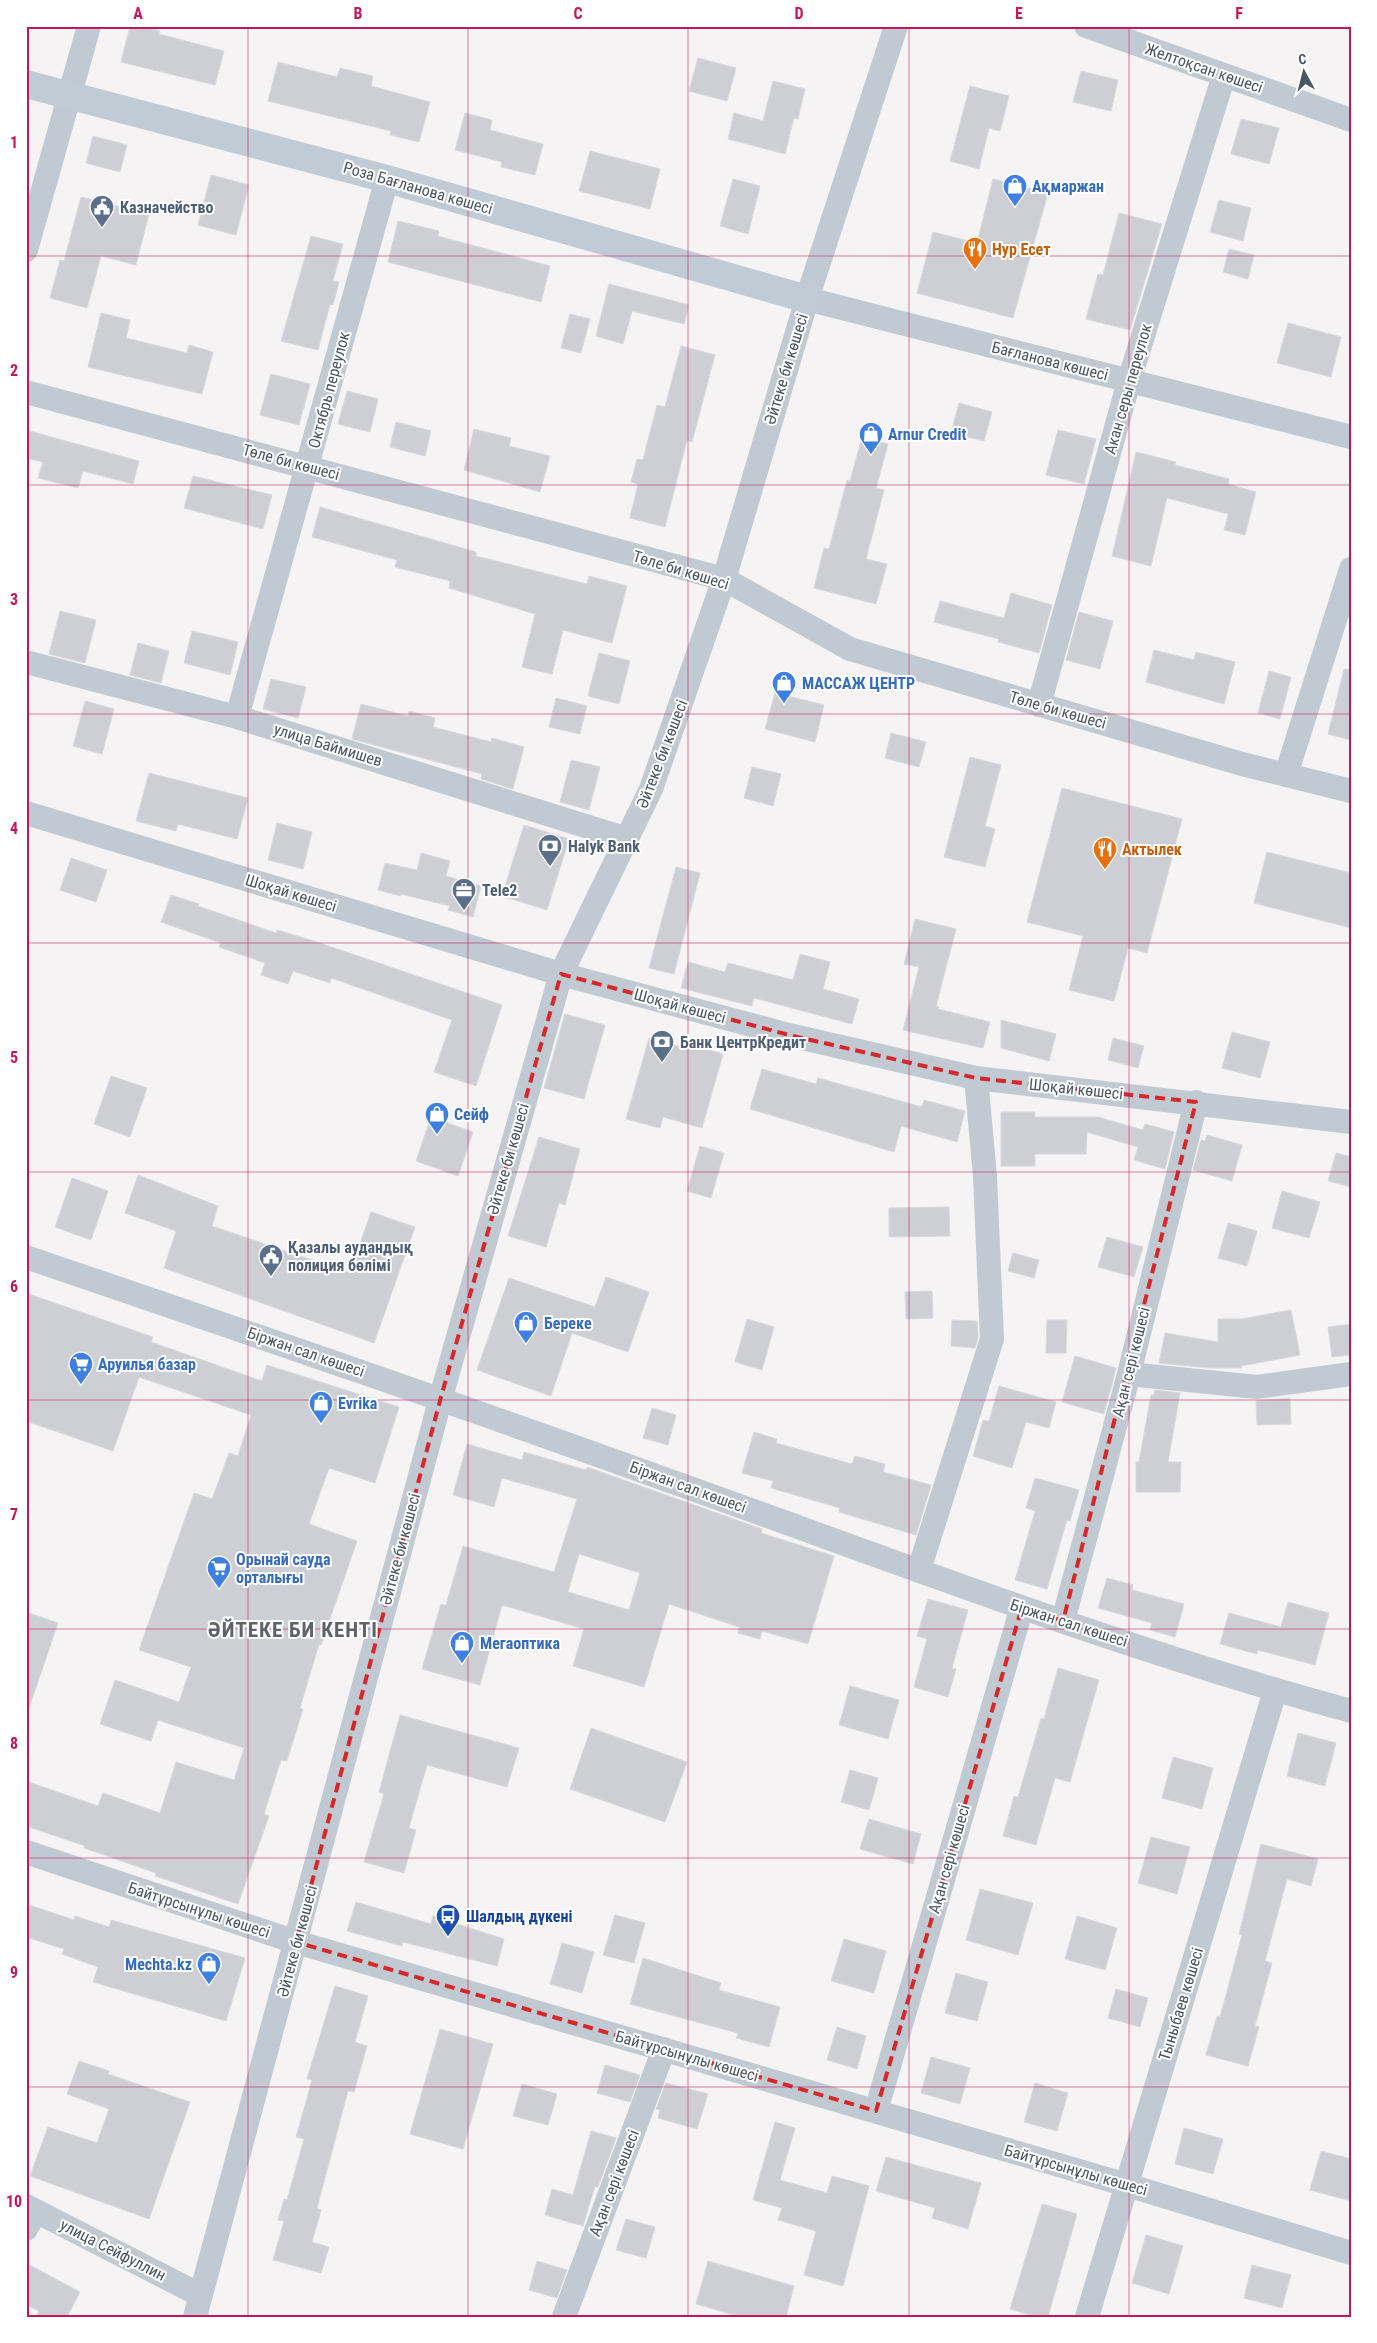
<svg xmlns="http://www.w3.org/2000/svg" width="1377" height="2343" font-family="'Roboto Condensed',sans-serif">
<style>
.building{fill:#cdcfd5;stroke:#d7d9de;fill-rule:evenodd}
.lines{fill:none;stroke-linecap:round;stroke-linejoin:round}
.street{stroke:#c1cad2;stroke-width:24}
.secondary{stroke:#c1cbd6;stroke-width:28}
.marked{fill:none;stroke:#d62828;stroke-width:4;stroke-dasharray:10 6;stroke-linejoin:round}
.grid{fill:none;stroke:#c2185b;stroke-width:1;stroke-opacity:0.55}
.labels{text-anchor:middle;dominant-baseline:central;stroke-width:4;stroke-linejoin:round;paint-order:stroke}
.street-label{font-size:16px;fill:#4a5661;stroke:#fff}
.shop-label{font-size:16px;font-weight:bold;fill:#366cbe;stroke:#fff;text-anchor:start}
.service-label{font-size:16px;font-weight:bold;fill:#4e5e75;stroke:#fff;text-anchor:start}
.food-label{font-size:16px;font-weight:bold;fill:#c56008;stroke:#fff;text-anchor:start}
.transit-label{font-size:16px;font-weight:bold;fill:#164399;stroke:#fff;text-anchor:start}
.district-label{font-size:21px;font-weight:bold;letter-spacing:1px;fill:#5f6368;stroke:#fff}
.neatline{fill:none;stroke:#c2185b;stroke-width:2}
.grid-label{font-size:16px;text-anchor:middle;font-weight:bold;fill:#c2185b}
</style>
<rect width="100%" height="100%" fill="#f5f3f3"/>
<path class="building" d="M130 26H141L160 31 159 34 224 51 215 85 121 62Z
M698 58 736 68 727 101 689 91Z
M278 62 337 77 340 68 373 76 371 86 430 102 419 142 390 135 391 131 268 101Z
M1081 71 1118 80 1111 111 1073 102Z
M773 81 805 89 798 119 794 118 785 154 728 139 734 113 763 121Z
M970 86 1009 96 1000 131 989 128 979 169 950 161Z
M465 113 492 120 490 130 543 144 535 175 501 167 502 162 455 150Z
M1241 119 1279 128 1269 164 1231 154Z
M93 136 127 145 120 172 86 163Z
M590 151 660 169 650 209 579 191Z
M211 175 249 185 236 235 198 225Z
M733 179 760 186 748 234 720 226Z
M993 179 1048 193 1013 318 917 293 933 232 977 243Z
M81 197 149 214 136 265 101 256 87 308 50 298 60 260 64 261Z
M1219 200 1251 208 1243 241 1210 232Z
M1119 213 1162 224 1130 330 1086 319 1098 274 1103 275Z
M398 221 439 231 438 236 550 266 541 302 388 262Z
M311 236 343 244 333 281 339 282 333 305 330 304 318 350 281 341Z
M1229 249 1254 255 1248 279 1223 272Z
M609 284 689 305 684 324 632 311 623 344 596 336Z
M101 313 130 320 126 338 187 353 189 345 213 352 202 394 88 367Z
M570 314 590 319 581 353 561 348Z
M1288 323 1341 337 1331 377 1277 363Z
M681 346 715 355 692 442 687 440 665 527 630 518 638 484 631 482 637 459 643 460 657 405 665 407Z
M271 374 310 384 299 425 260 415Z
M347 391 378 399 370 432 338 424Z
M959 403 992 412 984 441 951 433Z
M396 422 431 431 425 456 390 447Z
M474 429 511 438 509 446 550 456 540 492 464 470Z
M26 430 139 461 133 484 83 471 78 488 38 478 43 462 26 458Z
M1058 430 1096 439 1084 484 1046 475Z
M862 437 888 444 876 488 884 490 866 559 887 564 876 604 814 588 824 548 829 549 847 480 850 481Z
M1136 452 1176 462 1175 465 1229 479 1228 484 1256 492 1245 535 1224 530 1228 514 1167 498 1151 566 1112 556Z
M193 476 272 495 263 529 184 508Z
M320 507 476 552V556L587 584 589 576 627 586 612 643 563 630 552 674 522 667 535 614 449 588 450 581 395 567 397 560 312 537Z
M1011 593 1052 605 1039 653 998 642 999 639 934 622 940 601 1004 618Z
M60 611 96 620 85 663 49 654Z
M1079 612 1113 621 1100 669 1066 660Z
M192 631 238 642 230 675 184 663Z
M138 643 169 651 161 683 130 675Z
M1154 650 1194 660 1196 652 1235 662 1224 704 1146 682Z
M599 653 630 661 619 704 588 696Z
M1344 669 1351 670V740L1328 734Z
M1269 671 1291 677 1280 719 1258 713Z
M271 679 306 687 298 718 263 709Z
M775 693 824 705 815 742 765 729Z
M556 698 587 706 580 734 549 727Z
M85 701 114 709 102 754 73 746Z
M361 704 408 716 409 711 435 718 433 727 491 742 492 738 524 747 513 789 481 779 482 774 352 739Z
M891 733 926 742 919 767 885 758Z
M970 757 1001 765 985 826 995 829 985 867 944 857Z
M571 760 600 767 589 810 560 802Z
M752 767 781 774 773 806 744 798Z
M149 773 248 798 237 839 178 824 176 831 136 821Z
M1062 788 1182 819 1147 953 1128 948 1114 1001 1069 990 1083 936 1027 922Z
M277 823 312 832 303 869 268 860Z
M524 825 569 839 547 910 502 896Z
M1267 852 1351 873V928L1254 903Z
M421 853 450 861 446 876 481 886 473 917 448 910 450 906 401 894V896L378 890 385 863 417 870Z
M71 858 107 870 96 902 60 890Z
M676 867 700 873 674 974 649 968Z
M171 895 199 904 198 906 276 933 277 930 314 941 502 1005 476 1086 434 1072 452 1020 331 978 330 983 293 971 288 984 261 975 265 963 219 947 221 943 161 922Z
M915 919 956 929 936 1006 939 1007 938 1009 990 1022 983 1048 903 1030 919 967 904 964Z
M800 954 830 962 823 989 859 999 852 1024 754 998 752 1006 681 988 688 962 725 972 728 963 793 980Z
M565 1014 605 1025 584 1099 544 1088Z
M1001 1020 1056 1034 1049 1061 1001 1048Z
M1232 1032 1270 1042 1260 1078 1222 1068Z
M649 1038 688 1049 689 1044 723 1054 702 1128 663 1117 660 1128 626 1119Z
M1113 1038 1144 1046 1138 1068 1108 1060Z
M762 1069 816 1084 818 1078 922 1107 924 1100 965 1111 957 1142 901 1126 894 1152 750 1109Z
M111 1076 147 1088 130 1137 94 1124Z
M1001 1112H1035V1117H1098L1143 1130 1145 1124 1174 1132 1165 1169 1134 1160 1138 1147 1087 1132 1086 1154H1035V1166H1001Z
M431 1117 473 1132 458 1176 416 1161Z
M1207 1135 1242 1145 1232 1181 1193 1170 1201 1140 1205 1141Z
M539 1137 580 1149 565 1205 559 1203 546 1247 508 1236Z
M700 1146 724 1153 711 1198 687 1191Z
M1336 1153 1351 1157V1187L1328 1181Z
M138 1175 218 1206 212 1226 350 1273 371 1212 415 1227 374 1343 164 1268 176 1231 125 1213Z
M72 1178 108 1191 91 1240 55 1227Z
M1282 1191 1320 1202 1309 1238 1272 1228Z
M949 1207 950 1236 889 1237V1208Z
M1228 1223 1257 1231 1247 1266 1218 1258Z
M1107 1237 1143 1247 1134 1277 1098 1267Z
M1013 1253 1039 1260 1034 1278 1008 1271Z
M606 1277 649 1292 628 1352 572 1333 551 1396 477 1370 509 1278 595 1307Z
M932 1291 933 1318 906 1319 905 1292Z
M26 1293 153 1337 151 1342 262 1381 267 1365 399 1407 375 1483 329 1468 309 1524 357 1541 321 1645 319 1644 300 1708 303 1709 287 1761 281 1760 264 1814 269 1816 238 1904 155 1876 156 1873 84 1848 85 1846 26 1826V1781L98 1806 103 1793 160 1813 176 1762 234 1780 244 1748 158 1720 151 1741 100 1724 115 1680 179 1702 191 1667 139 1650 194 1493 212 1499 229 1453 238 1456 251 1415 139 1377 113 1451 26 1421Z
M1291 1310 1300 1355 1241 1366 1242 1368H1209L1159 1363 1165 1333 1218 1342V1319H1241Z
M747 1319 774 1327 762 1370 735 1362Z
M952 1320 977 1321 978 1337 975 1348 951 1346Z
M1047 1320H1067L1066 1353H1046Z
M1351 1324V1355L1332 1357 1328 1327Z
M1075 1356 1116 1368 1104 1414 1062 1402Z
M999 1386 1056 1402 1049 1428 1026 1422 1012 1468 973 1456 983 1420 989 1421Z
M1155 1390 1180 1393 1168 1462H1181L1180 1492H1136V1462H1139L1151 1395H1154Z
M1290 1398 1291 1424 1257 1425 1256 1401Z
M652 1408 676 1415 668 1445 643 1438Z
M754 1432 777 1439 776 1443 852 1464 855 1456 885 1464 883 1472 931 1485 916 1535 839 1512 840 1508 771 1488 773 1481 742 1473Z
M467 1444 522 1460 524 1452 586 1470 587 1467 762 1529 761 1533 834 1556 808 1644 762 1631 760 1639 738 1633 739 1627 669 1604 644 1687 573 1666 584 1629 502 1605 480 1685 422 1669 441 1604 446 1605 463 1546 554 1572 577 1499 502 1478 494 1507 453 1495ZM579 1554 640 1573 629 1610 568 1592Z
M1035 1478 1079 1490 1070 1521 1067 1520 1047 1589 1015 1580 1035 1511 1026 1508Z
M1107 1578 1133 1585 1132 1590 1184 1604 1175 1637 1150 1630 1152 1623 1098 1608Z
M928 1599 968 1610 952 1668 956 1669 948 1697 914 1687 927 1639 917 1636Z
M1288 1602 1329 1613 1315 1665 1258 1650 1257 1654 1220 1644 1229 1613 1281 1627Z
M26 1612 58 1623 29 1708 26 1707Z
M1058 1668 1099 1680 1070 1782 1055 1778 1036 1845 1003 1836 1014 1796 1018 1797 1041 1718 1044 1719Z
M850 1686 899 1700 888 1739 839 1725Z
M400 1715 519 1748 507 1787 427 1765 409 1828 416 1830 404 1873 364 1862 384 1794 379 1792Z
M591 1728 687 1762 665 1822 570 1789Z
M1298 1733 1336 1743 1325 1786 1287 1776Z
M1173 1757 1213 1768 1202 1809 1162 1798Z
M850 1770 878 1778 869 1810 841 1802Z
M869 1819 921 1834 913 1864 860 1849Z
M1151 1837 1190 1847 1177 1894 1138 1883Z
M1261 1844 1318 1859 1311 1886 1287 1879 1265 1961 1272 1963 1255 2026 1259 2027 1248 2066 1206 2055 1217 2016 1220 2017 1242 1935 1239 1934Z
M980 1889 1033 1903 1018 1955 966 1940Z
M356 1902 431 1924 433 1916 504 1939 497 1966 403 1942 402 1946 347 1931Z
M26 1904 74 1920 75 1916 109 1927 111 1920 245 1958 226 2021 93 1982 98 1967 62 1954 64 1949 26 1937Z
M615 1915 645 1923 634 1963 603 1955Z
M1077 1916 1117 1928 1105 1970 1065 1959Z
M844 1939 886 1951 874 1993 831 1981Z
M562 1943 594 1952 582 1993 550 1984Z
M643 1958 721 1983 719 1990 780 2007 769 2047 736 2038 738 2033 630 2004Z
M956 1973 988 1982 977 2021 945 2013Z
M335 1986 368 1996 355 2042 367 2046 354 2092 348 2091 317 2208 321 2210 312 2242 329 2247 321 2273 273 2260 284 2221 278 2220 284 2199 287 2200 304 2139 296 2137 312 2080 307 2079Z
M1116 1989 1148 1998 1140 2027 1108 2018Z
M837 2027 866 2036 857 2069 827 2060Z
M440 2029 493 2044 463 2149 410 2134Z
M931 2057 970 2068 960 2104 921 2093Z
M79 2061 109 2071 108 2074 190 2102 149 2219 30 2176 48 2127 97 2143 109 2109 67 2094Z
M605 2065 640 2075 630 2102 597 2093Z
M666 2083 708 2094 697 2129 658 2118 660 2110 656 2109Z
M1035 2083 1068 2093 1057 2131 1024 2122Z
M522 2084 557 2094 548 2125 513 2116Z
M775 2122 795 2128 780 2180 827 2193 832 2176 869 2186 843 2286 804 2275 816 2231 778 2220 782 2208 753 2200Z
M1184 2128 1223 2139 1213 2174 1175 2164Z
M591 2131 616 2138 598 2187 595 2186 583 2226 545 2215 552 2189 573 2195Z
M1321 2151 1351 2159V2201L1310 2190Z
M886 2157 981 2183 968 2229 932 2218 935 2208 876 2191Z
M1042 2204 1077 2214 1048 2317H1037L1010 2309Z
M626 2219 655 2227 646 2258 616 2250Z
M1146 2235 1183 2246 1169 2294 1132 2283Z
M537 2261 567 2270 557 2298 529 2290Z
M708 2261 794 2286 786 2317H741L696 2304Z
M26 2263 80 2292 67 2317H36L39 2311 29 2306 26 2311Z
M1252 2265 1291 2275 1282 2308 1244 2298Z"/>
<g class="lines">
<path class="street" d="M1086 26 1351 120
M26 250 89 26
M807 299 1351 437
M26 392 724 579 850 649 1242 764 1351 791
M26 662 237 717 627 839
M1039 705 1129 381 1224 75
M237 717 387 179
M1286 775 1351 569
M26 813 561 974 789 1035 976 1078 1351 1122
M26 1257C246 1332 466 1407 684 1486 905 1565 1125 1650 1351 1711
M1129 1374 1257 1387 1351 1374
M919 1570 992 1339 985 1176 976 1078
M1063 1621 1129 1374 1196 1102
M26 1852 296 1942 1127 2185 1351 2253
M876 2111 1022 1607
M26 2206 200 2295
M26 2229 36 2211
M195 2317 441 1397 561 974 651 789 724 579 807 299 896 26
M564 2317 664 2049
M1087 2317 1275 1691"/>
<path class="secondary" d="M26 84 387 179 807 299"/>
</g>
<path class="marked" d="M561 974 789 1035 976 1078 1196 1102 1063 1621 1022 1607 876 2111 296 1942 441 1397Z"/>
<path class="grid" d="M248 26V2317M468 26V2317M688 26V2317M909 26V2317M1129 26V2317M26 256H1351M26 485H1351M26 714H1351M26 943H1351M26 1172H1351M26 1400H1351M26 1629H1351M26 1858H1351M26 2087H1351"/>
<defs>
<symbol id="shop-pin" viewBox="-11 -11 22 30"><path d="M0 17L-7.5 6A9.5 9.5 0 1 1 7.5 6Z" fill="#3f7fe0" stroke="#fff"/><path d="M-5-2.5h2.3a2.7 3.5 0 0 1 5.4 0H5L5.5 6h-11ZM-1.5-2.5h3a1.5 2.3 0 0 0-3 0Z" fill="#fff"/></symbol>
<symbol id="civic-pin" viewBox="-11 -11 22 30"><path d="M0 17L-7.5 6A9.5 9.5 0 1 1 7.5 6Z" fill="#5c6f8a" stroke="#fff"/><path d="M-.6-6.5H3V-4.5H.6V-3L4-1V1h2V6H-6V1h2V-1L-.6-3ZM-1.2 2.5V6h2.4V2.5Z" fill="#fff"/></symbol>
<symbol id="restaurant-pin" viewBox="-11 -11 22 30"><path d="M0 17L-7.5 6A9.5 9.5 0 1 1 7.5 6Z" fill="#e8710a" stroke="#fff"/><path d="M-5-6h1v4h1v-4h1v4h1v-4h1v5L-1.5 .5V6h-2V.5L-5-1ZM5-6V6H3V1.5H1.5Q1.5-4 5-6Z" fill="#fff"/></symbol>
<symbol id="bank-pin" viewBox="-11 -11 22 30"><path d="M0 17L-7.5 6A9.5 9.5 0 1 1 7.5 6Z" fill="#5c6f8a" stroke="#fff"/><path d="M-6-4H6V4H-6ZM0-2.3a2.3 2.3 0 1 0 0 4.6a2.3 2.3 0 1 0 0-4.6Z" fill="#fff"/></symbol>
<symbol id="office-pin" viewBox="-11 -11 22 30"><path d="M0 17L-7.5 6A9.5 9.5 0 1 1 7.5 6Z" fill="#5c6f8a" stroke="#fff"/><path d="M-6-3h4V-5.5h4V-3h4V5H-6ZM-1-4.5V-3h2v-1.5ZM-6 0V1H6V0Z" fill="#fff"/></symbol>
<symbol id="supermarket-pin" viewBox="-11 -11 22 30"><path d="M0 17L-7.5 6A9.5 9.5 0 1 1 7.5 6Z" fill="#3f7fe0" stroke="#fff"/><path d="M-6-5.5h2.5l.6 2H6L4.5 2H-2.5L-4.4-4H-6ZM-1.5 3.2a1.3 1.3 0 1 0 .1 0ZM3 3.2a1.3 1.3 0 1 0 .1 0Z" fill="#fff"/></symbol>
<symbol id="bus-pin" viewBox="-11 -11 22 30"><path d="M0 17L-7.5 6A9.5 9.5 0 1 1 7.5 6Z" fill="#1a4fb4" stroke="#fff"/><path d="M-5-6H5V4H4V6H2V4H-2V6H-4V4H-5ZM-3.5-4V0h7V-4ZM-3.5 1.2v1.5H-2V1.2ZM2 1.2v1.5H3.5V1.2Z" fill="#fff"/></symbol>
</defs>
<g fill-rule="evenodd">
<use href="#shop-pin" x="1001" y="172" width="28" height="38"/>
<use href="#civic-pin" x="88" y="193" width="28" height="38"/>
<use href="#restaurant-pin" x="961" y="235" width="28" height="38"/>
<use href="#shop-pin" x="857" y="420" width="28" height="38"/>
<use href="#shop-pin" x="770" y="669" width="28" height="38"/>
<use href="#bank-pin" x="536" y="832" width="28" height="38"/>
<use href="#restaurant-pin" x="1091" y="835" width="28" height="38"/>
<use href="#office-pin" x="450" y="876" width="28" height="38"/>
<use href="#bank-pin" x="648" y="1028" width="28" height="38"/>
<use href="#shop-pin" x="423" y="1100" width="28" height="38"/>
<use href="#civic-pin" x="257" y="1242" width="28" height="38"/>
<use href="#shop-pin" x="512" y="1309" width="28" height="38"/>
<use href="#supermarket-pin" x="67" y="1350" width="28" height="38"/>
<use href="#shop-pin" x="307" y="1389" width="28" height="38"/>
<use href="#supermarket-pin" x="205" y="1554" width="28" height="38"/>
<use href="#shop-pin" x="448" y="1629" width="28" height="38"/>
<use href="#bus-pin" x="434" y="1902" width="28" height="38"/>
<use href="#shop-pin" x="195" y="1950" width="28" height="38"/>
</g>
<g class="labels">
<g class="street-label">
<text transform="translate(1204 68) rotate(19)">Желтоқсан көшесі</text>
<text transform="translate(418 188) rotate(16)">Роза Бағланова көшесі</text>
<text transform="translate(1050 361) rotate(14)">Бағланова көшесі</text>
<text transform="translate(786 369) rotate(-73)">Әйтеке би көшесі</text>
<text transform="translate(1128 389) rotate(-74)">Акан серы переулок</text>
<text transform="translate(329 390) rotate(-75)">Октябрь переулок</text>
<text transform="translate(291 462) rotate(15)">Төле би көшесі</text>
<text transform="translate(681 570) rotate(17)">Төле би көшесі</text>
<text transform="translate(1058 710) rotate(16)">Төле би көшесі</text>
<text transform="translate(328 745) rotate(17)">улица Баймишев</text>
<text transform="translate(662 754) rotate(-69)">Әйтеке би көшесі</text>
<text transform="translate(291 893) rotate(17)">Шоқай көшесі</text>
<text transform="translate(680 1006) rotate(15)">Шоқай көшесі</text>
<text transform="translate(1076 1089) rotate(6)">Шоқай көшесі</text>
<text transform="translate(508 1159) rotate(-74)">Әйтеке би көшесі</text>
<text transform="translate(306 1352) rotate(19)">Біржан сал көшесі</text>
<text transform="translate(1131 1362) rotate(-76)">Ақан сері көшесі</text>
<text transform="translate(688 1487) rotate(20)">Біржан сал көшесі</text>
<text transform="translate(400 1549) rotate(-75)">Әйтеке би көшесі</text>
<text transform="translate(1069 1623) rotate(18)">Біржан сал көшесі</text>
<text transform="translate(949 1859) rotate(-74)">Ақан сері көшесі</text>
<text transform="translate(199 1910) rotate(18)">Байтұрсынұлы көшесі</text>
<text transform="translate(297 1941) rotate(-75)">Әйтеке би көшесі</text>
<text transform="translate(1181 2004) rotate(-73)">Тыныбаев көшесі</text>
<text transform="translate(687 2056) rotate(16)">Байтұрсынұлы көшесі</text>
<text transform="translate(1076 2170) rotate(16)">Байтұрсынұлы көшесі</text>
<text transform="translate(614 2183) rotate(-69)">Ақан сері көшесі</text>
<text transform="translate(113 2250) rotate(27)">улица Сейфуллин</text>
</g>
<g class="shop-label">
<text x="1032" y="186">Ақмаржан</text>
<text x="888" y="434">Arnur Credit</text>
<text x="802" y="683">МАССАЖ ЦЕНТР</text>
<text x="454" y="1114">Сейф</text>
<text x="544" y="1323">Береке</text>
<text x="98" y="1364">Аруилья базар</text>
<text x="338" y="1403">Evrika</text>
<text x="236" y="1559">Орынай сауда<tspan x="236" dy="18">орталығы</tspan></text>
<text x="480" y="1643">Мегаоптика</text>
<text x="192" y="1964" text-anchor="end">Mechta.kz</text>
</g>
<g class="service-label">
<text x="120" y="207">Казначейство</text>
<text x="568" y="846">Halyk Bank</text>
<text x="482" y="890">Tele2</text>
<text x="680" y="1042">Банк ЦентрКредит</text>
<text x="288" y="1247">Қазалы аудандық<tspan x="288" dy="18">полиция бөлімі</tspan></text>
</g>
<g class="food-label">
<text x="992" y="249">Нур Есет</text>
<text x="1122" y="849">Актылек</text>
</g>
<g class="transit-label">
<text x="466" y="1916">Шалдың дүкені</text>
</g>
<g class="district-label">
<text x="293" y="1630">ӘЙТЕКЕ БИ КЕНТІ</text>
</g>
</g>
<rect width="1377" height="2343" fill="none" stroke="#ffffff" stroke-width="55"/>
<g transform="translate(1304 72) rotate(353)" stroke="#ffffff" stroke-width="4" paint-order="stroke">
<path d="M0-4L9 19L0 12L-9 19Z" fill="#4a5661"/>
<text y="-8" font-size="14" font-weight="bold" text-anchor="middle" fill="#4a5661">С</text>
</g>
<rect x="28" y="28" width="1322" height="2288" class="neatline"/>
<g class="grid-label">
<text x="138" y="19">A</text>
<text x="358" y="19">B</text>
<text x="578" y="19">C</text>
<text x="799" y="19">D</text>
<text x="1019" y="19">E</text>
<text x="1239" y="19">F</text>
<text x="14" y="148">1</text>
<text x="14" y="376">2</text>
<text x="14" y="605">3</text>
<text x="14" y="834">4</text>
<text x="14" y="1063">5</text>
<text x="14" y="1292">6</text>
<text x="14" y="1520">7</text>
<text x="14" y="1749">8</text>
<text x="14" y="1978">9</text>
<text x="14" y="2207">10</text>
</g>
</svg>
